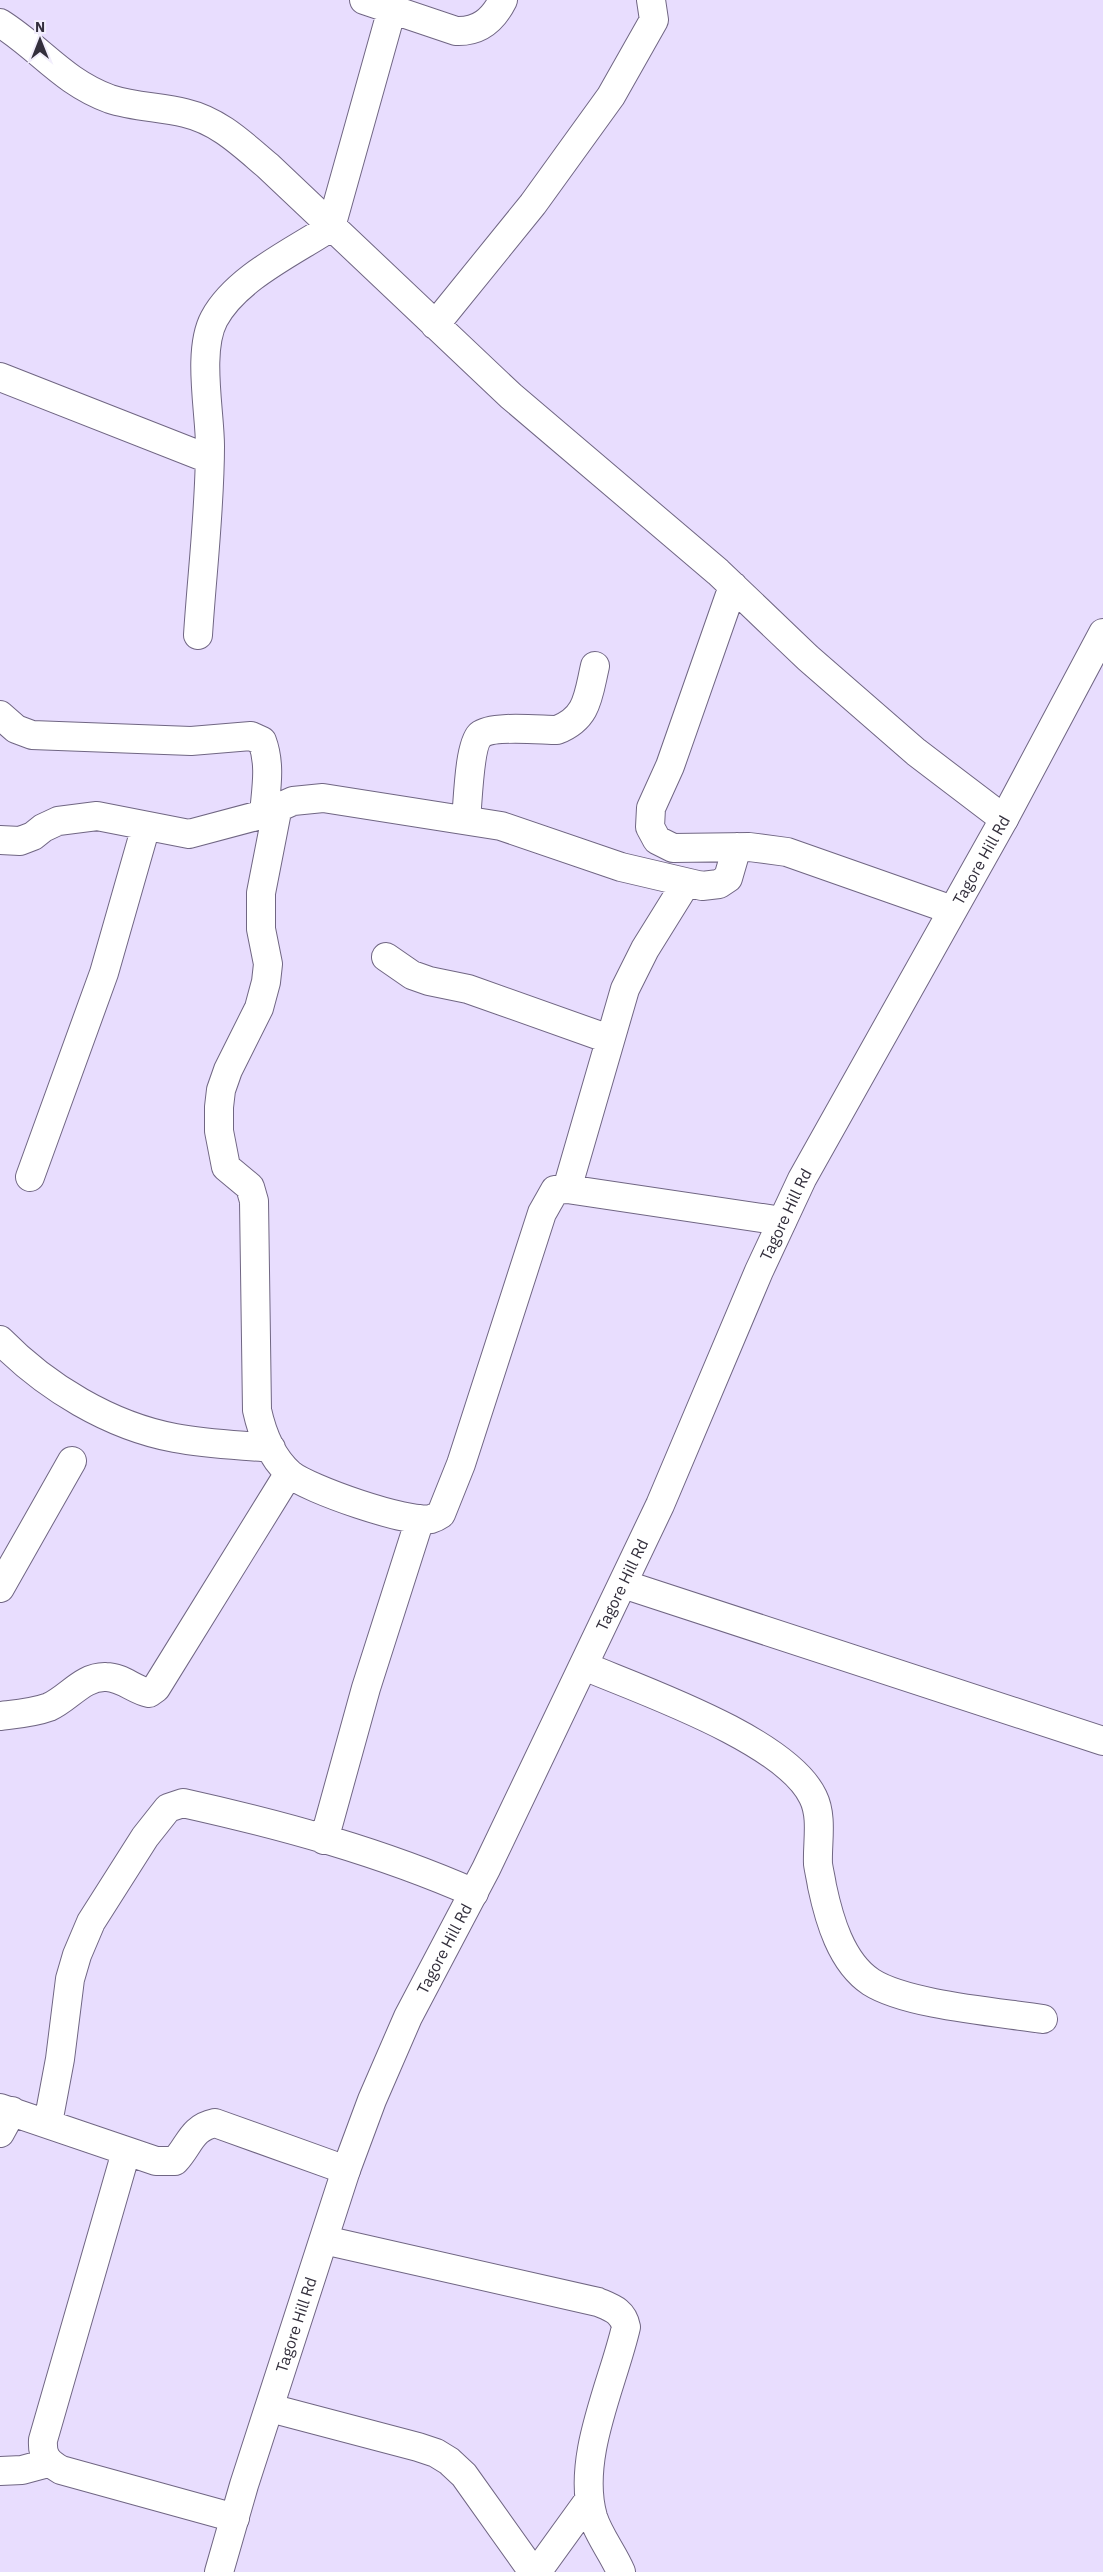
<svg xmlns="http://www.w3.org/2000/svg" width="1103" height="2572" font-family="'IBM Plex Sans',sans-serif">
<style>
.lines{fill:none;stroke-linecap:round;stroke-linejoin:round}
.minor-casing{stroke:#706683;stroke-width:30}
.major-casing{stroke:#706683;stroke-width:30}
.minor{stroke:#fff;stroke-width:28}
.major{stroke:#fff;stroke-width:28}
.labels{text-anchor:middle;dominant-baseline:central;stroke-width:4;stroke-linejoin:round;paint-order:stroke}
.street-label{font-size:16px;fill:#332f3c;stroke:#f2eefc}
</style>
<rect width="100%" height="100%" fill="#e8ddfe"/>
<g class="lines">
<defs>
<path id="minor" d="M364 0 456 31C479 32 493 20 503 0
M0 23C40 48 63 82 110 99 134 107 161 107 185 113 219 121 242 144 268 166L511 396 718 572 808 658 916 752 1004 819
M435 325 533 204 611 96 654 20 651 0
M0 377 209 459
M733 586 670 766 651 808 650 827 657 840 673 848 749 847 787 852 952 910
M198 635C202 573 210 509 210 446 210 412 197 351 214 319 236 278 293 252 331 227L392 9
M0 715 16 729 32 735 191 741 251 736 262 741C271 765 266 789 264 814
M278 806 261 893V929L268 964 266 982 259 1008 228 1070 221 1090 219 1107V1131L226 1167 250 1187 254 1201 257 1410C262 1433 272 1458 290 1474 308 1489 408 1524 431 1519 434 1518 438 1516 441 1514L461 1464 542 1213 555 1190 567 1189 782 1221
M466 819C468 802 469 746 480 735 492 725 540 730 557 730 588 718 588 696 595 666
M0 840 20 841 33 836 43 828 58 821 97 816 189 834 264 814 293 801 323 798 501 826 621 867 702 886 719 884 728 878 737 847
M386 957 412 975 429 981 468 989 609 1039
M30 1177 104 973 146 826
M567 1189 625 989 645 949 686 883
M0 1340C46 1387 110 1426 175 1438 207 1444 239 1445 271 1448
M623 1584 1103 1741
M0 1588 72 1461
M584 1666C641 1690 786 1740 813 1797 823 1817 817 1843 818 1864 819 1871 821 1879 822 1886 829 1919 841 1962 871 1982 907 2005 998 2012 1043 2019
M0 1716C17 1714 33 1713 49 1707 69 1698 83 1676 106 1677 122 1677 134 1690 149 1693L156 1688 289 1473
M324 1840 366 1688 420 1519
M0 2108 156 2161H175C190 2145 191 2128 215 2123L346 2170
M48 2123 60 2059 70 1979 77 1955 91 1922 145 1837 168 1808 183 1803C282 1825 381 1852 474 1893
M0 2133 12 2111
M126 2152 43 2440C42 2456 47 2462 61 2470L235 2518
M324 2240 598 2302C612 2308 623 2311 626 2327 613 2384 576 2458 593 2517 599 2536 613 2553 621 2572
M270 2408 418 2447 436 2453 449 2461 464 2475 533 2572
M0 2471 22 2470 48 2463
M537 2572 589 2500"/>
<g id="major">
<path id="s1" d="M219 2572 244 2485 346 2170 372 2100 408 2017 486 1869 660 1505 759 1271 802 1179 1004 819 1103 633"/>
</g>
</defs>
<use href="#minor" class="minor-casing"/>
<use href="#major" class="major-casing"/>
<use href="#minor" class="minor"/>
<use href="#major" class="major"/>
</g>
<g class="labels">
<g class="street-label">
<text stroke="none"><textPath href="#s1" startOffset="1879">Tagore Hill Rd</textPath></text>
<text stroke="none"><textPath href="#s1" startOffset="1474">Tagore Hill Rd</textPath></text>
<text stroke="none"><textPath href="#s1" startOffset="1069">Tagore Hill Rd</textPath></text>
<text stroke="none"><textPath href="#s1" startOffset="664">Tagore Hill Rd</textPath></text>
<text stroke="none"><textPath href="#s1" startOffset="259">Tagore Hill Rd</textPath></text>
</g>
</g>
<g transform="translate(40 40)" stroke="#f2eefc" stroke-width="4" paint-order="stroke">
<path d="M0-4L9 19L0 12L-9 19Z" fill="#332f3c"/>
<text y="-8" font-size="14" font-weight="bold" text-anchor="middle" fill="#332f3c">N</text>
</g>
</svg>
